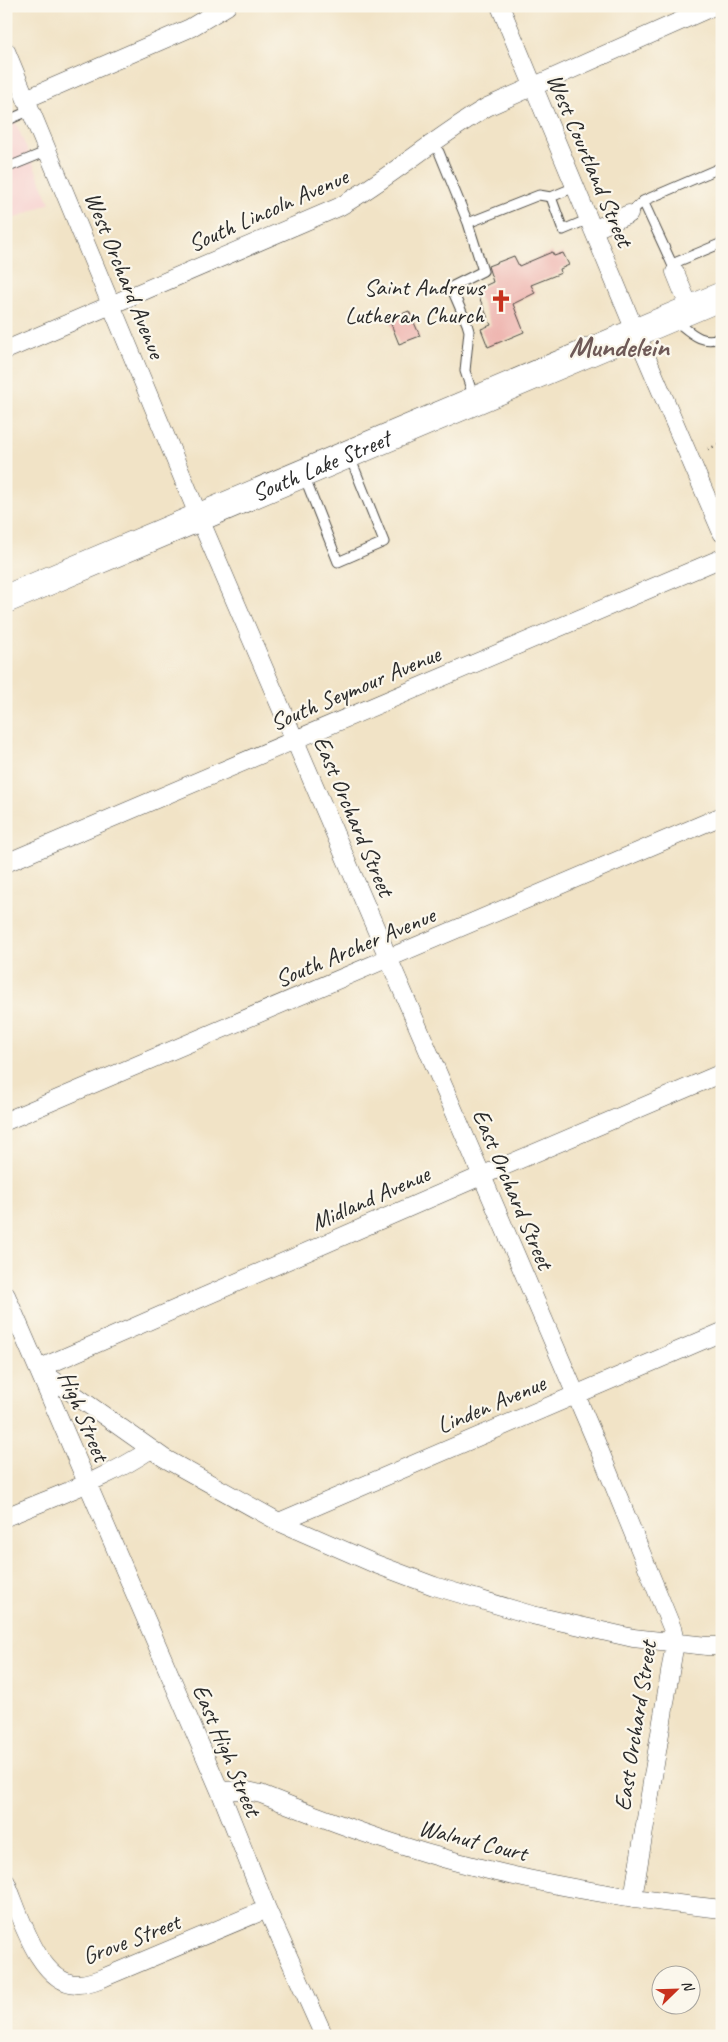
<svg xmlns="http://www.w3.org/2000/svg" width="728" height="2042" font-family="Caveat,sans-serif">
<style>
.built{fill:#f7d0cf}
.building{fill:#eeb2ad}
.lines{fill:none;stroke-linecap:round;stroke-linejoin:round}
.service-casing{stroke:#494742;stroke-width:11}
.minor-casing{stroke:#494742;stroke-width:19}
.primary-casing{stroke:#494742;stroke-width:29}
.path{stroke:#494742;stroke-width:2.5;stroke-dasharray:1 4;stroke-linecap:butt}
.service{stroke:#fff;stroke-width:9}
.minor{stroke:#fff;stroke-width:18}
.primary{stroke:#fff;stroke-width:28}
.labels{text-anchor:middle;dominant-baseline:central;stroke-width:4.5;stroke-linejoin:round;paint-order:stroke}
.street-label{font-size:24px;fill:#2b2b2b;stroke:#fbf7ec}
.poi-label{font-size:24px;fill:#2b2b2b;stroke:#fbf7ec;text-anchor:end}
.district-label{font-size:29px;font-weight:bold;fill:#6f5a58;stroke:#fbf7ec}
</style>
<rect width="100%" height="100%" fill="#fbf7ec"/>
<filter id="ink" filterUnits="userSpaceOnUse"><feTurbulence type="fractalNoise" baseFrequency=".02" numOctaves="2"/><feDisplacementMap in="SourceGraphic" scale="10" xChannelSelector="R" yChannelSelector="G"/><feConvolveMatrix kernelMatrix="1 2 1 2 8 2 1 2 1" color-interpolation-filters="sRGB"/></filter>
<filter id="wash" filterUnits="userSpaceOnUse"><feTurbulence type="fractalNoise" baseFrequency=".0096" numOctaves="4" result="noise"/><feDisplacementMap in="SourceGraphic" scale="20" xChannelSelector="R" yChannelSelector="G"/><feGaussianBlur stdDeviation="1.12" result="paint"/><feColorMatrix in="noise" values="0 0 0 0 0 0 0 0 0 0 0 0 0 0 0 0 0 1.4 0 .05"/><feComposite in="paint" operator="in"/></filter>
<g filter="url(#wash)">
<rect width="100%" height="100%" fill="#f1e3c6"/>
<path class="built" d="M6 100 50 203 6 222Z"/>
<g id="blocks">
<path class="building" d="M552 252 554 256 563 253 569 265 560 269 561 273 531 285 535 293 513 304 524 332 488 347 481 329 491 325 476 290 493 282 488 266 514 256 519 266Z
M409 311 420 336 399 344 389 319Z"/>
</g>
</g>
<g filter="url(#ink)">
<use href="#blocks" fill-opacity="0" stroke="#494742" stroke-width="1"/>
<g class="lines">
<defs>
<path id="service" d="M6 121 31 110
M433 143 439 152 468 223 539 195 551 197
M6 168 48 151
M575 187 551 197 563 230 589 219
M643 201 672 264
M629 214 643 201 722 167
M468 223 483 271 451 287 467 324 469 331 465 371 474 398
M674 270 672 264 722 243
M676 321C690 332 702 346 722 337
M304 476 338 562 384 542 350 457"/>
<path id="minor" d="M500 6 636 333 722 533
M6 51 199 517 594 1437 672 1628 675 1642 633 1898
M26 99 190 28 227 6
M593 230 629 214
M675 272 690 309
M6 350 339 207C391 177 436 137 487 107L714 6
M6 863 722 558
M6 1121 722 816
M6 1295 38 1369 164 1458 279 1522 373 1563 434 1586 532 1615 633 1638 707 1646H722
M6 1517C55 1496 107 1479 151 1449
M279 1522 722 1332
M220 1791 243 1790 261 1794C321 1818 381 1841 443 1858 534 1884 628 1899 722 1909
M6 1882C19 1912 39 1986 79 1984 88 1984 97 1980 105 1977L267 1909
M324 2036 267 1909 220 1791 38 1369 481 1176 722 1073"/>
<g id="primary">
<path id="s1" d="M6 599 722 296"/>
</g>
</defs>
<use href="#service" class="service-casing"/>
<use href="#minor" class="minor-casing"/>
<use href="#primary" class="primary-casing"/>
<path class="path" d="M708 449 722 443"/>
<use href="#service" class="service"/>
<use href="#minor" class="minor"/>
<use href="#primary" class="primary"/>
</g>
</g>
<defs>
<symbol id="church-bare" viewBox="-9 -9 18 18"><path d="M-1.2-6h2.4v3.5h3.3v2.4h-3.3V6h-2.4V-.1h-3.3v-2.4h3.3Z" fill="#c8321e" stroke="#fbf7ec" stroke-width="2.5" paint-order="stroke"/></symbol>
</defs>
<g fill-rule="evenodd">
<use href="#church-bare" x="485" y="285" width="32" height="32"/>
</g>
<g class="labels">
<g class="street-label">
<text transform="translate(590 160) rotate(67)">West Courtland Street</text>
<text transform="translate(268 210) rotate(-24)">South Lincoln Avenue</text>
<text transform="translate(125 275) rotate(68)">West Orchard Avenue</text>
<text stroke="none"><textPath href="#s1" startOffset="342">South Lake Street</textPath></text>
<text transform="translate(355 688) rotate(-23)">South Seymour Avenue</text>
<text transform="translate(354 816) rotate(67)">East Orchard Street</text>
<text transform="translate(355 947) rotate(-23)">South Archer Avenue</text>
<text transform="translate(513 1189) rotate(67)">East Orchard Street</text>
<text transform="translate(370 1198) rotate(-24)">Midland Avenue</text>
<text transform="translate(491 1404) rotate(-23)">Linden Avenue</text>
<text transform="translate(84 1416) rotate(67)">High Street</text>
<text transform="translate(635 1726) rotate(-81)">East Orchard Street</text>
<text transform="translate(227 1750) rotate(67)">East High Street</text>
<text transform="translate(473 1840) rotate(14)">Walnut Court</text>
<text transform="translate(131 1939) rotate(-21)">Grove Street</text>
</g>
<g class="poi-label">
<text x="484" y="287">Saint Andrews<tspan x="484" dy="28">Lutheran Church</tspan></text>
</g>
<g class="district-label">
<text x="619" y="346">Mundelein</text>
</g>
</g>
<rect width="728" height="2042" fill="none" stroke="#fbf7ec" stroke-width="25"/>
<g transform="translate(676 1990) rotate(67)"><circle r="24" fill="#fbf7ec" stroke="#a8a59f"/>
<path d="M0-4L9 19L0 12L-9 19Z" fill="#c8321e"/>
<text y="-8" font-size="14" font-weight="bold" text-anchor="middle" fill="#2b2b2b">N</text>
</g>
</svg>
